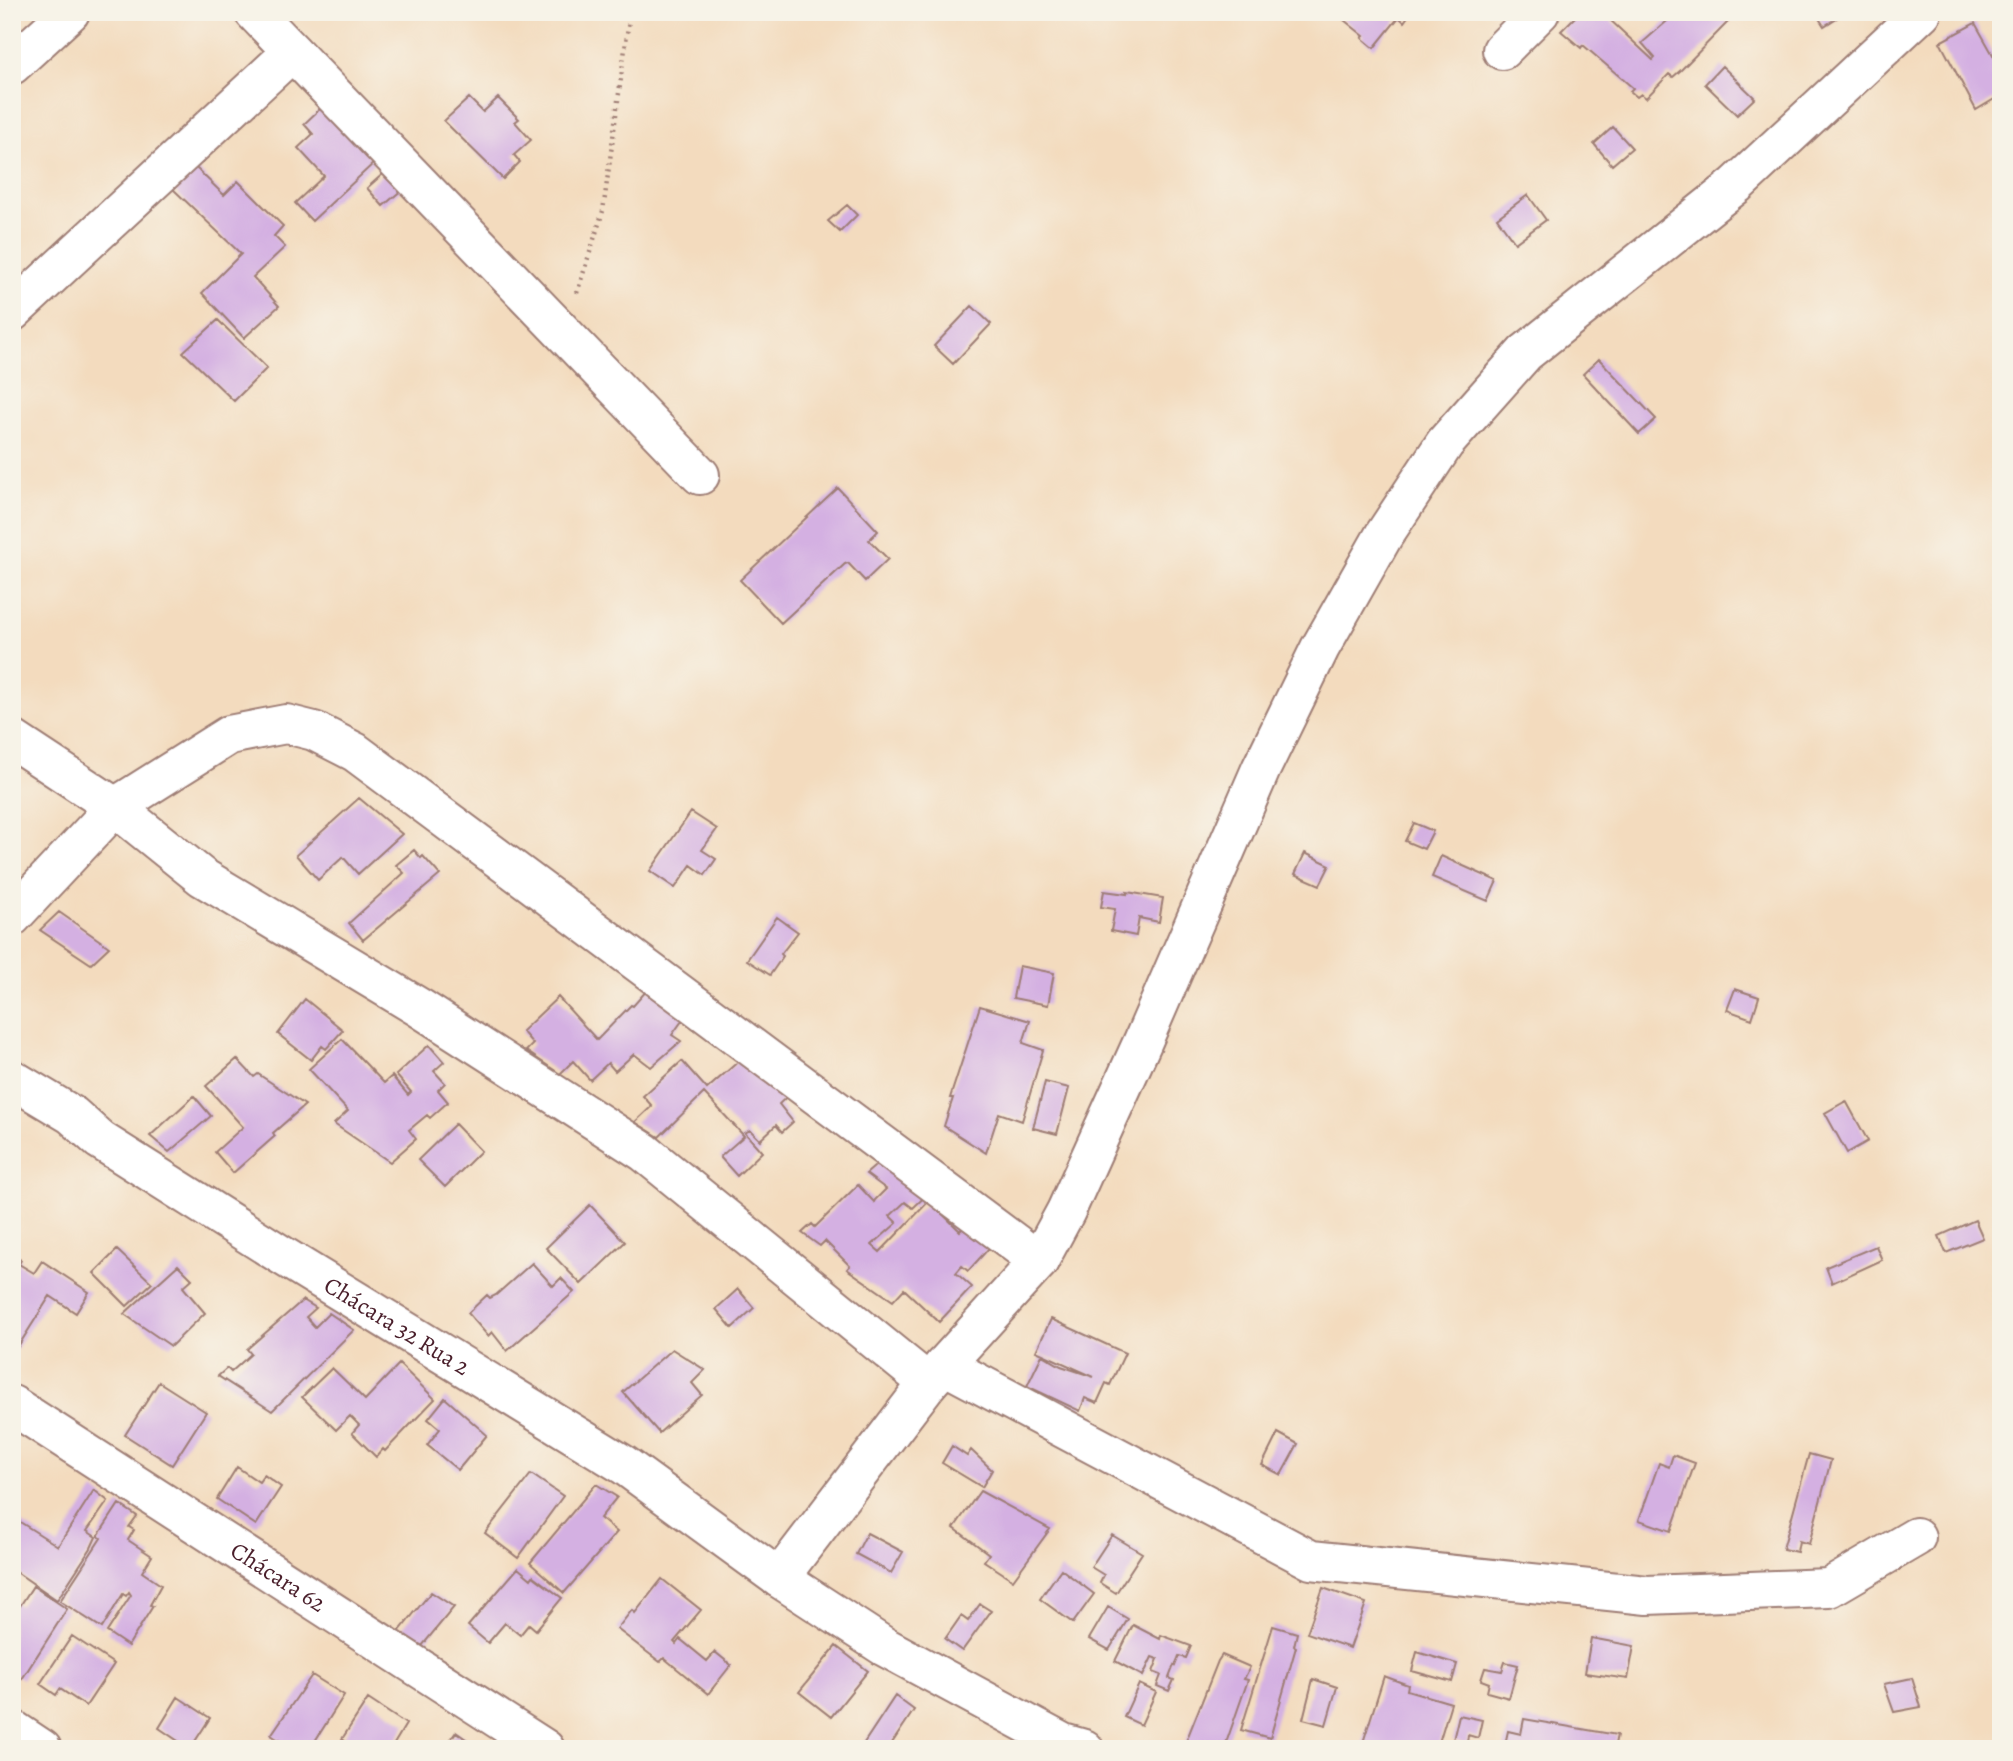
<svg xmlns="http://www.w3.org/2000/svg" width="2013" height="1761" font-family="Alegreya,serif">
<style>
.building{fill:#d4b0e2}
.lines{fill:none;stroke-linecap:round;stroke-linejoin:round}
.street-casing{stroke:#9e7d74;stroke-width:42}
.path{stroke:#9e7d74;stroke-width:4.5;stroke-dasharray:2 5;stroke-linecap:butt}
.street{stroke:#fff;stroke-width:38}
.labels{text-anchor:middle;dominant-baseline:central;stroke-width:6;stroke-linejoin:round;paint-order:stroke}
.street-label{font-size:24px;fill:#4a1f2b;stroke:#f7f3e8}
</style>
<rect width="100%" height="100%" fill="#f7f3e8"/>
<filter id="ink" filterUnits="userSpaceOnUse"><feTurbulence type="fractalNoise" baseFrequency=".0143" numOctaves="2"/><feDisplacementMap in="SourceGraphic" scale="14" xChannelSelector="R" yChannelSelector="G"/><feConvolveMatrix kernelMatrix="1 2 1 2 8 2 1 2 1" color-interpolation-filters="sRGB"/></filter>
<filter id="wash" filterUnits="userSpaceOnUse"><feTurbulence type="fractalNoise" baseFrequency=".00686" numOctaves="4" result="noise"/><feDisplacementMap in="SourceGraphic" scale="28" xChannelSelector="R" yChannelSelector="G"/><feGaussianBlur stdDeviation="1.57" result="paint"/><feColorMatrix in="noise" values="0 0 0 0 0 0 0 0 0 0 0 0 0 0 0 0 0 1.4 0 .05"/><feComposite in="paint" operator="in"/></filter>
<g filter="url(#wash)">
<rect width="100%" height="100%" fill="#f3dbbe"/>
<g id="blocks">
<path class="building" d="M1334 12H1411L1404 22 1399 17 1374 48 1362 38 1364 36Z
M1580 12H1610L1608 18 1653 60 1655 58 1642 43 1667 21 1664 17 1669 12H1721L1729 21 1681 70 1673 77 1669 74 1646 98 1641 94 1637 97 1630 91 1633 88 1583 45 1581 48 1561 31Z
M1815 12H1842L1843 14 1824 26Z
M1975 23 2001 69V95L1976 110 1940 42Z
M1722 66 1755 98 1737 115 1705 84Z
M469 98 483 112 498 98 519 119 515 122 531 140 514 155 520 162 503 179 444 121Z
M322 107 375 162 312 221 295 203 324 176 298 148 313 134 304 124Z
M1613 127 1632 148 1612 165 1594 144Z
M393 165 410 183 383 206 367 188Z
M195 167 224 195 238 181 283 226 274 236 285 247 253 277 279 306 244 338 202 293 241 254 172 188Z
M1528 195 1546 220 1515 243 1497 218Z
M847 205 857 215 840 232 828 221Z
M972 306 991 324 953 364 934 346Z
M218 320 267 368 234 401 183 352Z
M1599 359 1656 419 1639 434 1583 374Z
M838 488 878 531 869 540 888 559 865 581 848 563 845 564 781 623 740 580Z
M359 798 402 834 358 874 343 857 318 880 296 855Z
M691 812 717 829 702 850 716 859 705 875 691 865 675 888 650 871Z
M1414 823 1433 831 1424 849 1405 841Z
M414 850 421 858 423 856 440 875 363 940 349 923 404 873 396 865Z
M1305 853 1330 865 1320 885 1295 874Z
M1441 856 1497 881 1488 901 1432 877Z
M1104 891 1127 894V892L1163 898 1159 922 1139 918 1136 936 1111 931 1115 909 1101 907Z
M59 912 109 947 91 964 40 930Z
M777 917 798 932 781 954 783 956 770 975 747 960Z
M1019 966 1054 973 1048 1005 1013 998Z
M648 989 689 1011 672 1035 681 1041 651 1067 634 1054 615 1071 608 1063 590 1080 573 1061 560 1074 526 1051 533 1044 522 1031 558 997 597 1040 631 1005 633 1006Z
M1735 989 1759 997 1752 1019 1727 1010Z
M305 999 343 1030 326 1049 322 1046 311 1060 278 1034Z
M980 1006 1030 1021 1023 1043 1043 1050 1022 1121 999 1113 986 1153 944 1126 953 1098H950Z
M342 1039 384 1083 392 1076 408 1095 411 1092 396 1075 429 1045 444 1062 434 1071 445 1083 438 1090 448 1102 430 1118 427 1115 409 1130 416 1139 390 1162 334 1124 348 1111 309 1069Z
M749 1052 797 1087 779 1104 793 1122 782 1132 776 1125 760 1140 750 1130 745 1133 762 1152 737 1176 720 1157 744 1136 704 1093 659 1137 635 1122 652 1106 643 1096 682 1061 707 1089Z
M237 1059 254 1077 258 1074 305 1105 273 1133 275 1136 233 1173 215 1152 243 1127 206 1086Z
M1045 1082 1069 1088 1057 1134 1033 1128Z
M194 1096 211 1116 169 1152 150 1136Z
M1846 1101 1868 1141 1847 1153 1825 1113Z
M455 1124 481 1151 445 1187 418 1160Z
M890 1153 936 1186 913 1208 905 1202 890 1216 897 1223 872 1245 880 1252 929 1201 960 1231 976 1215 990 1247 968 1271 962 1266 956 1273 972 1287 939 1322 904 1289 893 1301 847 1269 850 1266 825 1241 820 1246 802 1233 812 1224 815 1227 858 1185 874 1202 875 1200 886 1189 866 1174Z
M590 1205 625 1242 581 1284 546 1248Z
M1975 1220 1983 1238 1946 1253 1939 1236Z
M1876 1246 1882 1260 1832 1283 1826 1267Z
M117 1250 152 1283 127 1306 94 1273Z
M12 1254 21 1260 19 1264 34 1273 42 1261 89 1292 76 1313 50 1296 12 1356V1309L15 1305 12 1304Z
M532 1263 553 1286 561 1278 574 1292 507 1351 492 1332 488 1336 468 1313 487 1295 490 1298 496 1295Z
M178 1265 192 1279 183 1287 205 1313 171 1346 124 1314Z
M738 1289 754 1308 732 1328 716 1309Z
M303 1300 316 1308 306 1317 315 1327 329 1313 354 1330 272 1411 218 1376 227 1368 231 1372 251 1354 247 1349Z
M1051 1319 1125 1353 1110 1385 1106 1383 1097 1403 1085 1398 1080 1411 1027 1386 1042 1355 1061 1366 1094 1377 1036 1351Z
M672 1349 705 1370 692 1383 702 1395 659 1433 623 1392Z
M399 1364 435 1399 385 1451 383 1449 376 1457 352 1433 359 1425 350 1416 336 1430 302 1397 332 1368 365 1400Z
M159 1382 206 1412 172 1465 125 1435Z
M445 1398 487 1435 458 1470 427 1445 440 1429 428 1419Z
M1278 1433 1298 1444 1281 1475 1262 1465Z
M952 1446 967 1456 971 1450 992 1470 982 1487 942 1463Z
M1809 1454 1831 1460 1809 1544 1799 1541 1797 1552 1783 1549Z
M1673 1455 1695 1463 1671 1531 1639 1520 1659 1463 1669 1467Z
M237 1467 259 1482 264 1475 281 1487 256 1525 217 1499Z
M531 1474 563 1496 518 1558 485 1533Z
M596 1484 617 1497 600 1518 617 1532 564 1593 530 1563Z
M94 1490 108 1501 87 1531 96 1537 91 1548 57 1600 12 1569V1517L58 1546Z
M980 1491 1050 1529 1013 1580 984 1561 989 1554 954 1528Z
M119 1504 137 1516 129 1527 134 1530 128 1540 152 1556 142 1572 161 1585 150 1605 153 1606 128 1646 107 1632 131 1595 129 1592 126 1596 123 1594 102 1628 60 1601 101 1538 98 1536Z
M867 1533 903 1552 891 1573 856 1554Z
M1112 1535 1142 1553 1116 1593 1100 1583 1104 1575 1091 1567Z
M518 1568 531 1579 533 1576 562 1598 536 1630 529 1624 520 1635 505 1623 488 1643 468 1626Z
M1061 1569 1094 1594 1073 1623 1040 1599Z
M662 1579 701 1610 674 1642 676 1644 680 1639 707 1661 715 1652 731 1665 708 1694 664 1658 660 1662 617 1629 632 1610 635 1613Z
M33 1586 67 1609 22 1679 12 1672V1601L20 1606Z
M1323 1588 1366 1603 1350 1648 1307 1633Z
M431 1592 454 1607 422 1646 399 1632Z
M980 1604 991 1611 962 1651 945 1639 961 1616 968 1621Z
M1108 1607 1128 1619 1109 1650 1089 1639Z
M1133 1625 1160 1639 1161 1635 1191 1646 1186 1658 1179 1656 1175 1666 1174 1665 1169 1678 1174 1680 1169 1691 1157 1686 1161 1675 1153 1672 1158 1659 1152 1657 1143 1676 1115 1661Z
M1273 1626 1297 1633 1294 1646 1296 1647 1270 1738 1241 1730Z
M72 1636 114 1664 86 1706 60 1689 56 1695 40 1684Z
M1591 1638 1634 1646 1628 1679 1585 1673Z
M836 1646 868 1671 831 1717 799 1692Z
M1417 1652 1457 1664 1452 1682 1412 1671Z
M1222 1655 1250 1667 1244 1679 1248 1680 1224 1749H1199L1185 1744 1218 1661Z
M1505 1662 1518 1665 1509 1698 1487 1692 1489 1683 1481 1680 1485 1668 1502 1671Z
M312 1675 344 1695 310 1749H292L271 1735Z
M1384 1676 1408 1685 1407 1690 1451 1703 1437 1749H1399L1389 1746 1388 1749H1361Z
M1912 1678 1921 1707 1894 1712 1884 1684Z
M1313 1679 1337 1687 1326 1725 1303 1719Z
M1139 1684 1156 1692 1141 1725 1124 1717Z
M895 1696 914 1710 888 1749H860Z
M178 1697 210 1718 190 1749 159 1728Z
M368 1699 406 1724 391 1749H357L342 1739Z
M1459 1715 1482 1720 1478 1738 1468 1735 1467 1743 1453 1740Z
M1524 1719 1617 1735 1614 1749H1504L1508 1731 1521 1734Z
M456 1732 473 1744 469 1749H444Z"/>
</g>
</g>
<g filter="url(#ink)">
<use href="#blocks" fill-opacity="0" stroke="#9e7d74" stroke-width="2"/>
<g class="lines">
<defs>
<g id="street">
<path d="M254 12 700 475"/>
<path d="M1502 50 1540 12"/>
<path d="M12 65 70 12"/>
<path d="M12 312 292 52"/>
<path d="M12 739 115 807 202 877 420 1008 644 1152 928 1383"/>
<path d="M12 917 115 807 229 735 286 724 314 731 355 752 1039 1261"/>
<path id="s1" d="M12 1079 72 1115 100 1140 283 1256 624 1465 779 1578 885 1647 1063 1743 1084 1749"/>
<path d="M944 1365 1311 1560 1647 1595 1829 1588 1916 1537"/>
<path id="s2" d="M12 1405 545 1749"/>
<path d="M779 1578 928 1383 1039 1261 1066 1211 1143 1041 1261 769 1320 648 1384 535 1445 443 1525 353 1736 185 1922 12"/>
<path d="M12 1729 42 1749"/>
</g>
</defs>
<use href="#street" class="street-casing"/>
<path class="path" d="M577 293 603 211 630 12"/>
<use href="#street" class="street"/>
</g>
</g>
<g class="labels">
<g class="street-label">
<text stroke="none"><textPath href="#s1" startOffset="458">Chácara 32 Rua 2</textPath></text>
<text stroke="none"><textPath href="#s2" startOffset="317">Chácara 62</textPath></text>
</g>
</g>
<rect width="2013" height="1761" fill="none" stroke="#f7f3e8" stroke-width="42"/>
</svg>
